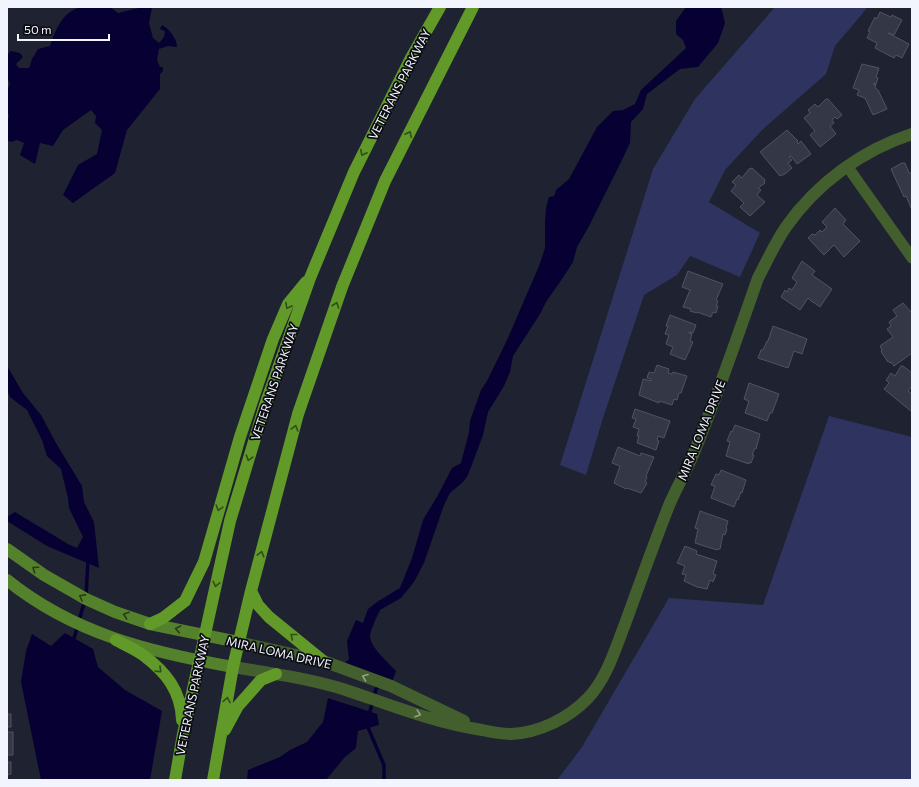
<svg xmlns="http://www.w3.org/2000/svg" width="919" height="787" font-family="Commissioner,sans-serif">
<style>
.green{fill:#2e345f}
.water{fill:#070033}
.lines{fill:none;stroke-linecap:round;stroke-linejoin:round}
.stream{stroke:#070033;stroke-width:3.5}
.building{fill:#343746;stroke:#505363}
.minor{stroke:#435f2d;stroke-width:11}
.tertiary{stroke:#435f2d;stroke-width:12}
.secondary{stroke:#54812c;stroke-width:12}
.primary{stroke:#619a28;stroke-width:12}
.oneway{stroke:#324c1c}
.oneway2{stroke:#283b1c}
.oneway3{stroke:#92a28b}
.labels{text-anchor:middle;dominant-baseline:central;stroke-width:3.5;stroke-linejoin:round;paint-order:stroke}
.street-label{font-size:12px;fill:#f2f4fe;stroke:#0b0c12}
</style>
<rect width="100%" height="100%" fill="#1f2230"/>
<path class="green" d="M775 7H868L835 46 826 74 762 130 725 170 709 202 760 233 740 277 690 256 677 275 644 295 603 418 586 475 560 465 653 169 695 99Z
M829 416 912 437V780H557L582 747 669 598 763 605Z"/>
<path class="water" d="M81 7H110L118 13 143 7 152 8 149 23 153 38 159 43 164 37 165 31 160 29 162 25C169 29 177 38 177 47L168 46 159 49 157 60 160 67H163V71L160 74V89L127 130 115 173 73 203 63 195 78 165 97 154 102 130 95 123 96 116 91 110 63 130 53 146 40 143 35 164 20 155 24 143 17 140 11 142 7 140V119L9 117C6 107 5 93 10 84L7 76V55L11 51 20 53 23 57 16 64 19 68H29L32 59 38 49 50 46C56 29 62 12 81 7Z
M686 7H721L725 23 718 43 698 67 680 69 647 94 643 109 631 122 630 143 621 162 589 226 577 247 573 262 560 282 546 302 540 314 513 356 510 372 504 386 488 412 483 435 468 475 463 482 450 493 444 505 424 563 414 582 401 598 380 610C377 616 370 631 370 637 371 648 388 662 396 671L389 690 336 672 349 659 347 641 356 620 363 623 368 609 377 602 400 588 412 558 423 520 438 495 452 468 461 463 469 432 470 421 481 390 487 381 507 340 539 266 545 248V221L546 208 549 197 554 196 556 190 569 179 597 127 613 111 623 110 635 104 641 90 686 48 683 40 676 34V21Z
M7 366 23 393 41 415 56 443 82 486 84 502 94 522 99 568 47 546 7 521V517L15 512 68 544 77 548 83 537 69 508 68 498 61 469 47 456 42 440 27 410 10 397 7 390Z
M65 633 93 649 98 667 125 690 162 711 150 780H41L21 682 26 651 32 634 51 646Z
M328 698 377 714 379 725 358 731 356 748 344 758 326 780H247L248 770 280 757 290 750 307 742 323 722Z"/>
<g class="lines">
<path class="stream" d="M73 642 86 596 88 560
M369 715 376 689 379 685
M367 725 384 765V780"/>
</g>
<path class="building" d="M880 12 891 17 892 15 902 20 894 35 888 33 909 44 902 58 896 55 894 58 875 48 877 43 867 38 870 32 868 31 875 17 877 19Z
M862 64 879 68 876 77 878 78 876 84H873H876L875 88 878 90 887 109 873 115 865 98 857 95 859 90 853 88Z
M826 99H828L842 115 837 119 835 117 832 120 834 123 830 126 836 134 820 147 810 135 815 131 804 118 810 113 808 110 815 104 818 107Z
M787 130 798 141 797 142 798 144 801 141 811 154 797 164 791 156 789 157 792 160 788 163 792 168 785 174 780 176 760 152Z
M902 163H905L909 173H911L912 176V210L906 196 904 197 891 169Z
M752 168 765 180 764 182 765 183 758 188 761 190 757 195 765 202 750 216 740 207 744 203 731 191 736 185 732 182 739 175 742 178 749 169Z
M835 208 846 220 843 224 860 241 844 257 834 245 824 255 808 238 812 234 815 235 820 230 822 232 827 227 822 222Z
M802 261 815 271 812 275 832 289 820 307 813 302H812L808 298 800 310 781 297 785 290 787 292 789 288 792 290 797 282 792 278Z
M688 271 723 284 716 300 718 301 716 306H718L716 313 713 312 711 317 697 312V313L690 311 691 309 683 307 690 290 682 287Z
M903 303 912 313V353L894 366 891 362 890 363 888 361V362L882 353 881 351 882 350 880 346 893 337 887 329 891 326 889 322 897 316 893 310Z
M670 315 696 325 693 333 689 332V333L692 334 690 341 693 342 685 360 670 354 673 347 666 344 669 335 665 334 668 326H666Z
M773 326 807 339 802 354 794 351 788 368 758 358 761 350H763L767 341H768Z
M657 365 669 369 668 373 672 374 673 372 687 376 681 393H679L677 400 674 399 672 405 659 401V403L639 395 643 379 651 381V379L647 378 649 372 654 373Z
M901 366H903L912 373V386L908 391 912 394V412L884 389 889 383 886 380 891 373 895 376Z
M749 383 779 394 772 413H770L767 421 745 413 749 401 744 399Z
M635 409 670 421 664 438 658 436 657 440 659 441 656 450 637 443 639 436H637L639 429 633 427 636 419 632 418Z
M735 425 760 434 756 449 755 448 752 455H754L751 463 749 462V464L726 456 730 442 727 441 731 431 732 432Z
M618 447 640 456 641 453 654 457 646 476 647 477 645 482 647 483 641 493 627 488 626 489 614 483 620 466 612 463Z
M721 470 746 480 742 493 741 492 738 500 737 499 734 507 711 498 715 486 711 485 716 474 719 475Z
M700 511 728 521 726 528 727 529 725 535 723 534 720 549H718L717 550 695 543 698 529 695 528Z
M685 546 697 551 696 554 717 561 713 574 716 575 713 582 710 580 707 589 697 587 684 581 686 575 682 574 685 566 677 563Z
M7 714H11V727H7Z
M7 732H13V755H7Z
M7 762H11V774L7 775Z"/>
<g class="lines">
<path class="minor" d="M847 166 912 258"/>
<path class="tertiary" d="M238 642 323 661 391 686 464 721
M233 667C270 673 307 678 343 689 388 704 434 723 482 730 491 732 502 734 511 734 539 733 569 718 588 698 607 678 615 649 625 624 640 583 654 543 670 503 678 485 688 468 695 450 718 394 738 335 758 278 767 261 775 243 786 227 816 184 862 150 912 134"/>
<path class="secondary" d="M7 549 44 575 86 599 115 612 150 624 238 642
M7 580C74 634 150 652 233 667"/>
<path class="primary" d="M251 591 258 605 269 617 323 661
M150 624 163 618 185 601 204 562 240 437 273 339 288 304 306 282
M116 640C125 645 135 649 143 655 166 672 181 691 182 720
M225 730 238 706 261 680 276 674
M175 780 183 734 230 521 265 405 310 278 354 172 411 58 440 7
M213 780 233 667 251 591 298 414 342 287 385 181 473 7"/>
</g>
<defs><path id="oneway-chevron" d="M-2-3.5L2.5 0L-2 3.5" fill="none" stroke-width="1.6" stroke-linecap="round" stroke-linejoin="round"/></defs>
<g class="oneway">
<use href="#oneway-chevron" transform="translate(409 134) rotate(-64)"/>
<use href="#oneway-chevron" transform="translate(363 153) rotate(117)"/>
<use href="#oneway-chevron" transform="translate(336 305) rotate(-71)"/>
<use href="#oneway-chevron" transform="translate(288 306) rotate(119)"/>
<use href="#oneway-chevron" transform="translate(295 428) rotate(-75)"/>
<use href="#oneway-chevron" transform="translate(249 458) rotate(107)"/>
<use href="#oneway-chevron" transform="translate(219 508) rotate(106)"/>
<use href="#oneway-chevron" transform="translate(261 554) rotate(-75)"/>
<use href="#oneway-chevron" transform="translate(216 584) rotate(103)"/>
<use href="#oneway-chevron" transform="translate(293 636) rotate(-141)"/>
<use href="#oneway-chevron" transform="translate(159 670) rotate(44)"/>
<use href="#oneway-chevron" transform="translate(227 700) rotate(-80)"/>
</g>
<g class="oneway2">
<use href="#oneway-chevron" transform="translate(35 569) rotate(-145)"/>
<use href="#oneway-chevron" transform="translate(82 597) rotate(-151)"/>
<use href="#oneway-chevron" transform="translate(126 615) rotate(-161)"/>
<use href="#oneway-chevron" transform="translate(178 629) rotate(-169)"/>
</g>
<g class="oneway3">
<use href="#oneway-chevron" transform="translate(365 677) rotate(-159)"/>
<use href="#oneway-chevron" transform="translate(418 714) rotate(17)"/>
</g>
<g class="labels">
<g class="street-label">
<text transform="translate(399 84) rotate(-63)">VETERANS PARKWAY</text>
<text transform="translate(274 382) rotate(-71)">VETERANS PARKWAY</text>
<text transform="translate(701 430) rotate(-68)">MIRA LOMA DRIVE</text>
<text transform="translate(279 652) rotate(13)">MIRA LOMA DRIVE</text>
<text transform="translate(192 695) rotate(-78)">VETERANS PARKWAY</text>
</g>
</g>
<rect width="919" height="787" fill="none" stroke="#f2f4fe" stroke-width="16"/>
<path d="M18 34v6h91v-6" fill="none" stroke="#f2f4fe" stroke-width="2"/>
<text x="24" y="34" font-size="12" fill="#f2f4fe" stroke="#0b0c12" stroke-width="3" paint-order="stroke">50 m</text>
</svg>
